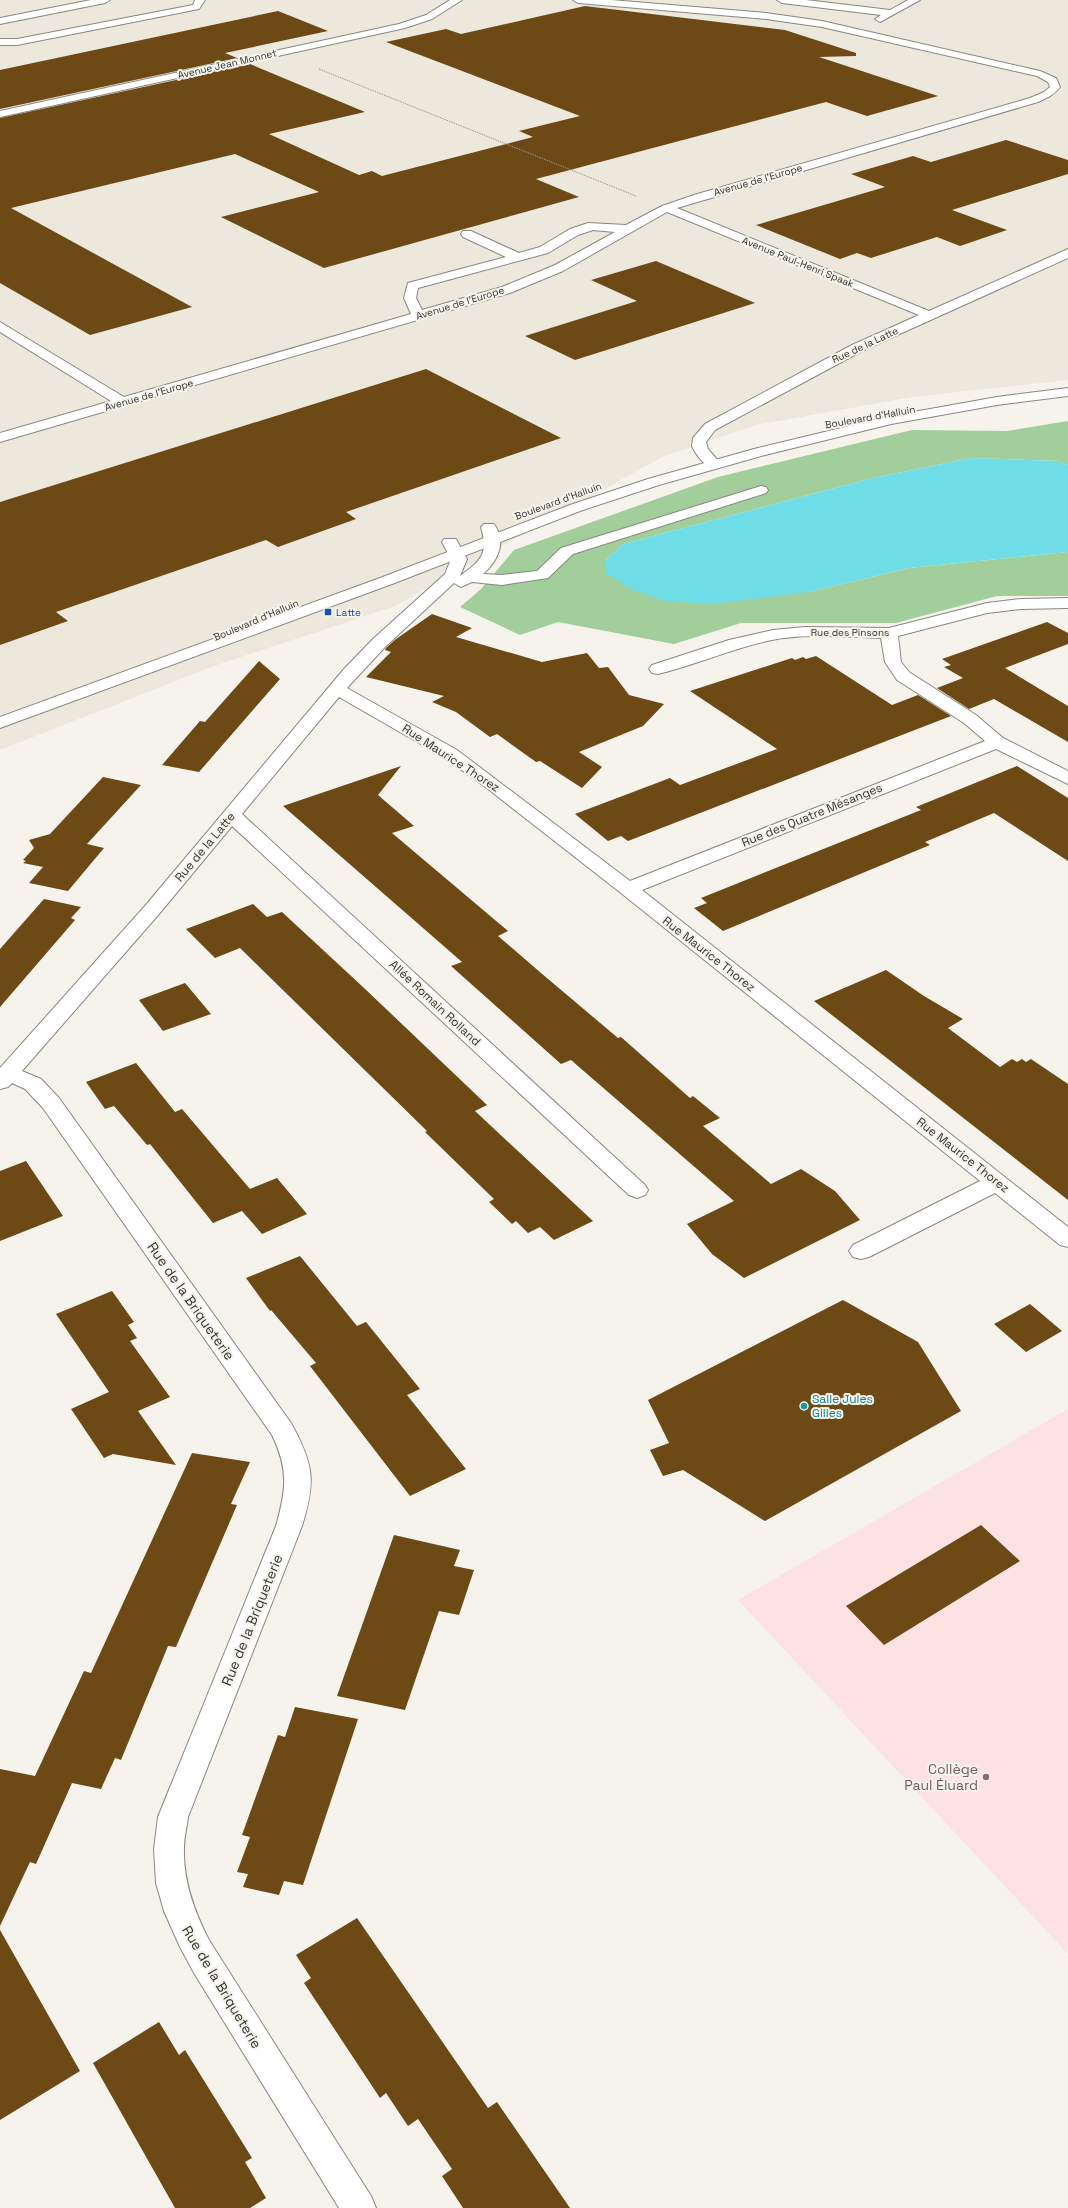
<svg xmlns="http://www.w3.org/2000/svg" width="1068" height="2208" font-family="'Space Grotesk',sans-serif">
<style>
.built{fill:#ece8db}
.education{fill:#fde2e4}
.green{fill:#a1ce9b}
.water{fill:#6edde5}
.building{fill:#6d4915}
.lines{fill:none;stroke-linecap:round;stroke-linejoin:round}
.minor-casing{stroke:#888780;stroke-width:2}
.major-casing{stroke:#888780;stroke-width:2}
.path{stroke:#9a9994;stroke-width:1;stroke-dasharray:1.5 1;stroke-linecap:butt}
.minor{fill:#fff;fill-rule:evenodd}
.major{fill:#fff;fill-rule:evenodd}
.transit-dot{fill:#1a4fb4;stroke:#f5f3ec;stroke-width:1.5}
.culture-dot{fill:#0f9aa8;stroke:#f5f3ec;stroke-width:1.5}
.education-dot{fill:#8d6e63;stroke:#f5f3ec;stroke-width:1.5}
.labels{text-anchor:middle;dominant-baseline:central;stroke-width:4;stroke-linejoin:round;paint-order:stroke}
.far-street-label{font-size:10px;fill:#343431;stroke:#f5f3ec}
.far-transit-label{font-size:10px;fill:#164399;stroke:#f5f3ec;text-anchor:start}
.street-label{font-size:12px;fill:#343431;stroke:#f5f3ec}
.culture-label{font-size:12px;fill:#0d838f;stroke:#f5f3ec;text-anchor:start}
.near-street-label{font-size:14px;fill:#343431;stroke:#f5f3ec}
.near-education-label{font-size:14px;fill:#785e54;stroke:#f5f3ec;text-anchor:end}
</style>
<rect width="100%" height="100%" fill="#f5f3ec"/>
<path class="built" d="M0 0H1068V380L912 397 756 425 662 457 395 606 214 666 0 750Z"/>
<path class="education" d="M1068 1409V1954L738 1600Z"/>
<path class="green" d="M1068 421V465L1058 461 971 458 873 478 623 544 606 560 809 592 909 568 1068 552V596H997L896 623H741L674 644 558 622 520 635 460 607 481 589 514 550 718 477 912 430 1007 431Z"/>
<path class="water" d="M971 458 1058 461 1068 465V552L909 568 809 592 713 604 664 601 631 589 606 573V560L623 544 873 478Z"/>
<path class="building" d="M585 6 785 30 856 53V56L819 57 938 96 867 116 826 102 536 179 579 197 324 268 221 217 319 192 235 154 11 208 192 307 90 335 0 283V118L250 64 365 112 269 134 359 175 372 171 382 176 533 137 519 131 580 116 386 42 446 29 461 34Z
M278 11 328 31 225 53 237 58 0 109V70Z
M1006 140 1068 160V174L952 210 1007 230 960 246 937 237 871 258 857 253 840 259 756 225 885 187 851 174 913 156 931 162Z
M656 261 755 303 575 360 525 336 637 301 591 280Z
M426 369 561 438 346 512 356 519 278 547 266 540 56 612 68 621 0 645V502Z
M432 614 472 628 456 637 542 662 587 653 599 668 608 667 629 695 664 704 643 726 579 752 602 767 582 788 540 761 536 762 497 734 490 737 456 712 432 702 444 696 366 677 391 652 385 650 386 648 396 639Z
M1047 622 1068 633V644L1005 668 1068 706V742L994 699 969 709 937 688 963 678 944 667 951 665 942 659Z
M816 656 892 705 918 695 951 716 628 841 621 836 608 841 575 814 670 778 680 785 777 749 690 691 792 658 795 660 803 657 806 659Z
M259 661 280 679 199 772 162 765 200 721 205 722Z
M401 766 378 795 414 826 392 833 508 931 498 936 541 973 618 1038 621 1037 690 1098 693 1096 720 1118 703 1126 771 1184 801 1169 835 1191 860 1220 744 1278 712 1254 687 1224 734 1201 571 1060 561 1064 451 966 462 962 283 806Z
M1017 766 1068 798V861L994 813 925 842 930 845 723 931 694 908 707 903 701 898 921 810 916 807Z
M103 777 141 785 87 844 104 848 68 891 29 883 43 867 23 863 26 861 23 860 34 848 29 840 50 834Z
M44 899 81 907 71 918 75 920 0 1007V949Z
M253 904 267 917 282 912 363 987 487 1105 475 1111 593 1221 554 1240 540 1227 528 1233 516 1221 512 1224 489 1202 494 1199 425 1132 427 1131 240 948 215 958 186 929Z
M886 970 924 996 963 1019 948 1028 1000 1067 1012 1059 1017 1062 1022 1059 1026 1062 1031 1059 1068 1084V1200L814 1001Z
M185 983 211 1014 163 1031 139 1000Z
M136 1063 175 1112 182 1109 250 1189 277 1178 307 1214 262 1234 242 1211 213 1223 150 1144 147 1145 114 1106 105 1109 86 1082Z
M26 1161 63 1216 0 1241V1171Z
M300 1256 357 1326 366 1322 420 1389 407 1395 466 1469 410 1496 310 1366 316 1363 271 1310 270 1311 246 1278Z
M112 1291 134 1322 128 1325 137 1338 130 1341 170 1397 138 1411 176 1465 113 1454 104 1458 71 1409 109 1392 56 1314Z
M843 1300 918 1342 961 1411 765 1521 683 1470 663 1476 650 1450 669 1443 648 1400Z
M1030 1304 1062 1331 1026 1352 994 1324Z
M192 1453 250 1462 231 1504 237 1505 176 1647 168 1646 121 1760 115 1758 101 1789 72 1783 36 1864 30 1862 0 1926V1769L35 1776 84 1671 91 1673Z
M981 1525 1020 1561 884 1645 846 1606Z
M394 1535 460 1550 454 1566 474 1570 459 1615 439 1611 405 1710 337 1696Z
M295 1707 358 1719 303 1885 284 1881 279 1895 243 1887 248 1874 237 1872 250 1837 242 1835 278 1735 285 1737Z
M357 1918 488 2108 497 2102 570 2208H463L442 2176 452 2169 418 2119 408 2126 386 2093 380 2098 304 1983 311 1978 296 1955Z
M0 1930 80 2071 0 2120Z
M159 2022 179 2055 185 2050 252 2158 245 2162 266 2198 250 2208H175L93 2063Z"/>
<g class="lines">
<defs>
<path id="minor" d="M91 0H110L105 3 0 24V18Z
M195 0H205L199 9 17 45H0V39H17L193 5Z
M450 0H462L432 19 405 28 0 117V111L399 24 426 15Z
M573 0H611L766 13 822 21 1040 71 1056 78 1060 87C1054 95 1047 98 1038 102L677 208 929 311 1068 249V258L862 351 715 430 706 442 708 449 721 464 719 467C707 470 697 457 692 446L693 438 705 424 852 345 919 315 667 212 563 271 510 293 0 442V433L111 401 0 332V322L124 397 411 314 404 298 408 283 506 257 463 237 461 234 463 231H471L519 253 540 247 570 229 588 223 626 225 662 206 694 195 1030 98 1044 92 1050 87 1048 82 1037 76 822 27 766 19 578 3ZM593 230 615 232 555 265 502 287 422 310 416 298 418 288 548 253 578 235Z
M777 0H806L890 10 908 0H920L880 22 875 19 881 15 782 3Z
M761 486 766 487 768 490 766 493 573 554 548 578 502 585 472 582 461 587 454 583 385 647 347 688 457 750 630 881 985 741 964 723 897 680 885 662 881 638C845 637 807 633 772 640 733 648 696 665 658 674L652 673 649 669 652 665 729 640 773 630 805 627 889 628 987 603 1021 599 1068 598V608L1021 609 987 613 898 636 901 662 909 672 976 715 1003 738 1068 771V784L996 749 642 890 1068 1227V1247L1060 1245 995 1193 869 1257 861 1259 853 1257 849 1251 853 1245 980 1181 621 893 488 789 445 758 339 697 242 814 645 1185 648 1190 645 1195 637 1198 629 1195 232 826 159 914 22 1071 41 1079 59 1098 291 1423C314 1465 316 1481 302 1526L188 1817C187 1827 184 1837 184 1848 183 1881 194 1911 209 1940L371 2196 376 2208H339L194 1973 180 1947 164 1911 156 1883 154 1849 158 1817 276 1526C286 1490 289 1470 272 1435L43 1108 25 1089 12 1083 8 1087 0 1089V1068L145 906 344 669 373 639 445 574 451 559 442 542 444 539H456L467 559 460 576C481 560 489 555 481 527L484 524H494C507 542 498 561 483 574L502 575 537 571 561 548Z"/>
<path id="major" d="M1068 388V396L997 405 891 424 765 455 659 485 580 511 392 584 0 728V717L380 578 570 505 648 479 754 449 891 416 997 397Z"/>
</defs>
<use href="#minor" class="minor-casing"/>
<use href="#major" class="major-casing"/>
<path class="path" d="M319 69 636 196"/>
<use href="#minor" class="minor"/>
<use href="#major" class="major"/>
</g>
<rect class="transit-dot" x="324" y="608" width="8" height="8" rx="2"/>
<circle class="culture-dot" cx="804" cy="1406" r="4"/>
<circle class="education-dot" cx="986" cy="1777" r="4"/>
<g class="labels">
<g class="far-street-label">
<text transform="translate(227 64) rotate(-13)">Avenue Jean Monnet</text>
<text transform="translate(758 180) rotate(-16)">Avenue de l'Europe</text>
<text transform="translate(798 262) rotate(22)">Avenue Paul-Henri Spaak</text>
<text transform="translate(460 303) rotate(-17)">Avenue de l'Europe</text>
<text transform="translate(865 345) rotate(-25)">Rue de la Latte</text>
<text transform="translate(149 395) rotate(-16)">Avenue de l'Europe</text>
<text transform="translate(870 417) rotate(-10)">Boulevard d'Halluin</text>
<text transform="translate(558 501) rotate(-20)">Boulevard d'Halluin</text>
<text transform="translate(256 620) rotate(-23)">Boulevard d'Halluin</text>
<text x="850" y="632">Rue des Pinsons</text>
</g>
<g class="far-transit-label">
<text x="336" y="612">Latte</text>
</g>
<g class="street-label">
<text transform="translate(451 758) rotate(33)">Rue Maurice Thorez</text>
<text transform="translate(812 815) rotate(-22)">Rue des Quatre Mésanges</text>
<text transform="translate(205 847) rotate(-50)">Rue de la Latte</text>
<text transform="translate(709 954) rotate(38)">Rue Maurice Thorez</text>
<text transform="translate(435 1003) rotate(43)">Allée Romain Rolland</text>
<text transform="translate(963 1155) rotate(38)">Rue Maurice Thorez</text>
</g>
<g class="culture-label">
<text x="812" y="1399">Salle Jules<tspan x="812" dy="14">Gilles</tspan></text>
</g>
<g class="near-street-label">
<text transform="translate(191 1301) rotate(55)">Rue de la Briqueterie</text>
<text transform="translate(252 1620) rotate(-68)">Rue de la Briqueterie</text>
<text transform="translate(222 1987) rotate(59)">Rue de la Briqueterie</text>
</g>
<g class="near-education-label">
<text x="978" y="1769">Collège<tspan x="978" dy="16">Paul Éluard</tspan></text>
</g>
</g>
</svg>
